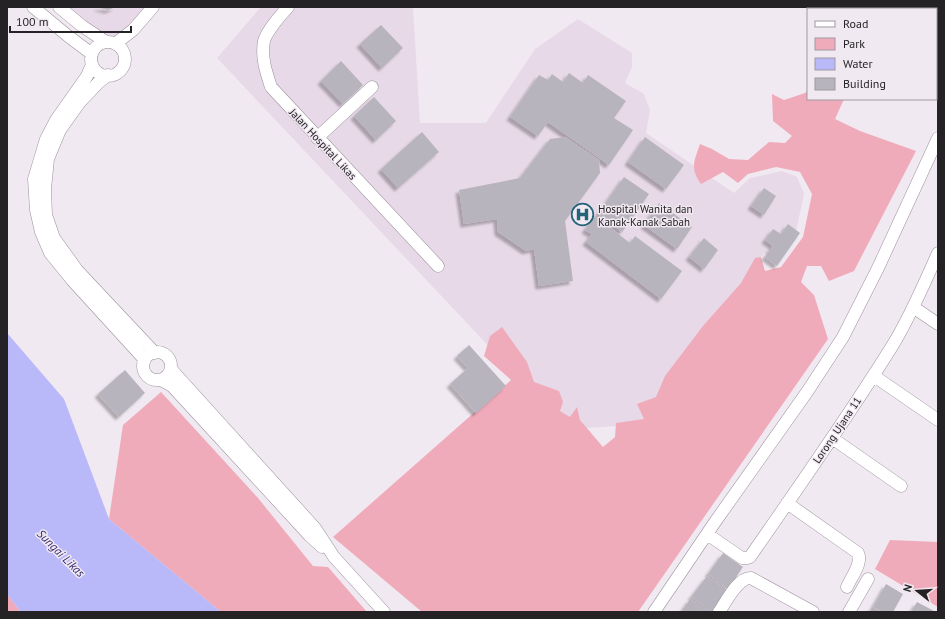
<svg xmlns="http://www.w3.org/2000/svg" width="945" height="619" font-family="'PT Sans',sans-serif">
<style>
.built{fill:#e7d9e8}
.green{fill:#f0abba}
.water{fill:#b9b9f9}
.building{fill:#b8b4bd;filter:url(#shadow)}
.lines{fill:none;stroke-linecap:round;stroke-linejoin:round}
.minor-casing{stroke:#9a929a;stroke-width:13}
.minor{stroke:#fff;stroke-width:12}
.labels{text-anchor:middle;dominant-baseline:central;stroke-width:3;stroke-linejoin:round;paint-order:stroke}
.street-label{font-size:11px;fill:#242225;stroke:#f1e9f1}
.poi-label{font-size:11px;fill:#242225;stroke:#f1e9f1;text-anchor:start}
.water-label{font-size:12px;font-style:italic;fill:#352b73;stroke:#f1e9f1}
</style>
<defs>
<filter id="shadow"><feDropShadow dx="-3.5" dy="3.5" stdDeviation="1" flood-color="#0004"/></filter>
</defs>
<rect width="100%" height="100%" fill="#f1e9f1"/>
<path class="built" d="M65 7H146L127 29 114 37 99 36Z
M261 7H413L420 123H486L535 49 578 19 632 53V67L625 83 644 94 650 110 646 133 734 193 750 178 782 171 797 177 804 194 795 236 778 263 764 253 669 377 647 424 571 429 531 391 217 58Z"/>
<path class="green" d="M819 7H938V68L936 67V9H822Z
M808 90V99H844L835 119 860 131 916 151 854 271 829 281 821 266H807L801 282 814 295 828 339 638 612H422L333 537 511 380 484 356 490 336 502 327 527 362 534 382 559 391 563 402 560 411 570 417 577 407 580 420 603 447 615 437 616 423 644 419 637 404 656 397 665 376 703 326 741 283 755 258 761 257 765 271 781 267 803 237 812 194 800 172 776 167 748 174 738 183 723 172 701 184C690 169 694 161 700 144L712 149 729 159 748 160 769 142 785 143 792 136 773 121 772 94 784 100 805 93Z
M161 392 258 498 313 566 328 567 367 612H221L109 519 123 425Z
M890 540 938 542V607L875 569Z
M7 594 20 611 21 612H7Z"/>
<path class="water" d="M7 333 64 399 109 519 221 612H21L20 611 7 594Z"/>
<path class="building" d="M96 7H116L108 10Z
M381 25 403 48 382 68 360 44Z
M341 61 363 85 343 104 321 81Z
M569 73 583 83 588 75 626 101 614 118 633 130 609 165 548 122 538 136 510 117 539 75 548 80 552 74 563 82Z
M374 97 396 121 376 140 354 116Z
M422 132 439 152 398 188 381 169Z
M565 137 599 160 600 173 565 221 573 281 539 286 534 249 526 251 498 232 497 219 464 224 459 190 520 178 550 139Z
M645 137 684 165 666 189 628 162Z
M624 177 649 194 622 232 598 214Z
M764 188 776 196 764 215 751 206Z
M659 203 692 227 677 249 644 225Z
M595 216 630 243 635 236 682 271 661 299 586 242 592 234 585 230Z
M788 224 800 233 777 266 765 257 773 246 765 240 773 229 781 234Z
M704 238 718 250 704 269 689 257Z
M469 345 506 386 476 413 450 384 468 368 457 356Z
M125 370 145 393 119 417 98 394Z
M723 553 743 567 728 589 708 574Z
M707 576 727 590 712 612 691 597Z
M886 584 903 594 893 612H883L873 607Z
M690 599 709 612H681Z
M917 602 936 612H911Z
M872 607 881 612H870Z"/>
<g class="lines">
<defs>
<path id="minor" d="M33 7 68 36 92 54
M59 7 82 26 106 42
M288 7C281 15 267 30 264 41 261 57 266 72 271 87L438 266
M819 7 822 9
M91 59a17 17 0 1 1 34 0a17 17 0 1 1-34 0Z
M115 44 133 30 153 7
M92 64 87 76 56 120 46 139 34 179 36 210 41 232 50 253 72 280 145 360
M936 67 938 68
M108 75 98 83 80 102 60 130 48 159 45 189 46 215 54 238 77 270 155 353
M936 81 938 82
M317 138 372 87
M913 307 938 324
M143 366a14 14 0 1 1 28 0a14 14 0 1 1-28 0Z
M171 369 315 528 334 557 384 612
M874 376 938 420
M161 380 172 386 309 535 322 547
M832 438 901 486
M787 503 858 553C863 563 851 577 847 587
M707 534 742 558H747L750 557C799 486 849 416 894 343 911 315 924 284 938 253
M654 612 715 522 807 392 843 337 878 268 938 138
M719 612C726 602 738 577 751 578L813 612
M849 612 868 579"/>
</defs>
<use href="#minor" class="minor-casing"/>
<use href="#minor" class="minor"/>
</g>
<defs>
<symbol id="hospital-ring" viewBox="-11 -11 22 22"><circle r="9.5" fill="#f1e9f1" stroke="#246378" stroke-width="1.5"/><path d="M-5-5h3v3.5h4V-5h3V5h-3V1.5h-4V5h-3Z" fill="#246378"/></symbol>
</defs>
<g fill-rule="evenodd">
<use href="#hospital-ring" x="570" y="202" width="25" height="25"/>
</g>
<g class="labels">
<g class="street-label">
<text transform="translate(323 144) rotate(47)">Jalan Hospital Likas</text>
<text transform="translate(837 430) rotate(-56)">Lorong Ujana 11</text>
</g>
<g class="poi-label">
<text x="598" y="209">Hospital Wanita dan<tspan x="598" dy="13">Kanak-Kanak Sabah</tspan></text>
</g>
<g class="water-label">
<text transform="translate(61 553) rotate(45)">Sungai Likas</text>
</g>
</g>
<rect width="945" height="619" fill="none" stroke="#242225" stroke-width="16"/>
<rect x="807" y="8" width="130" height="92" fill="#f1e9f1" stroke="#9f999f"/>
<rect x="815" y="21" width="20" height="6" fill="#ffffff" stroke="#9f999f"/>
<text x="843" y="28" font-size="12" fill="#242225">Road</text>
<rect x="815" y="38" width="20" height="12" fill="#f0abba" stroke="#9f999f"/>
<text x="843" y="48" font-size="12" fill="#242225">Park</text>
<rect x="815" y="58" width="20" height="12" fill="#b9b9f9" stroke="#9f999f"/>
<text x="843" y="68" font-size="12" fill="#242225">Water</text>
<rect x="815" y="78" width="20" height="12" fill="#b8b4bd" stroke="#9f999f"/>
<text x="843" y="88" font-size="12" fill="#242225">Building</text>
<g transform="translate(917 591) rotate(287)" stroke="#f1e9f1" stroke-width="3" paint-order="stroke">
<path d="M0-3L7 15L0 10L-7 15Z" fill="#242225"/>
<text y="-6" font-size="11" font-weight="bold" text-anchor="middle" fill="#242225">N</text>
</g>
<path d="M10 26v6h121v-6" fill="none" stroke="#242225" stroke-width="2"/>
<text x="16" y="26" font-size="12" fill="#242225" stroke="#f1e9f1" stroke-width="3" paint-order="stroke">100 m</text>
</svg>
